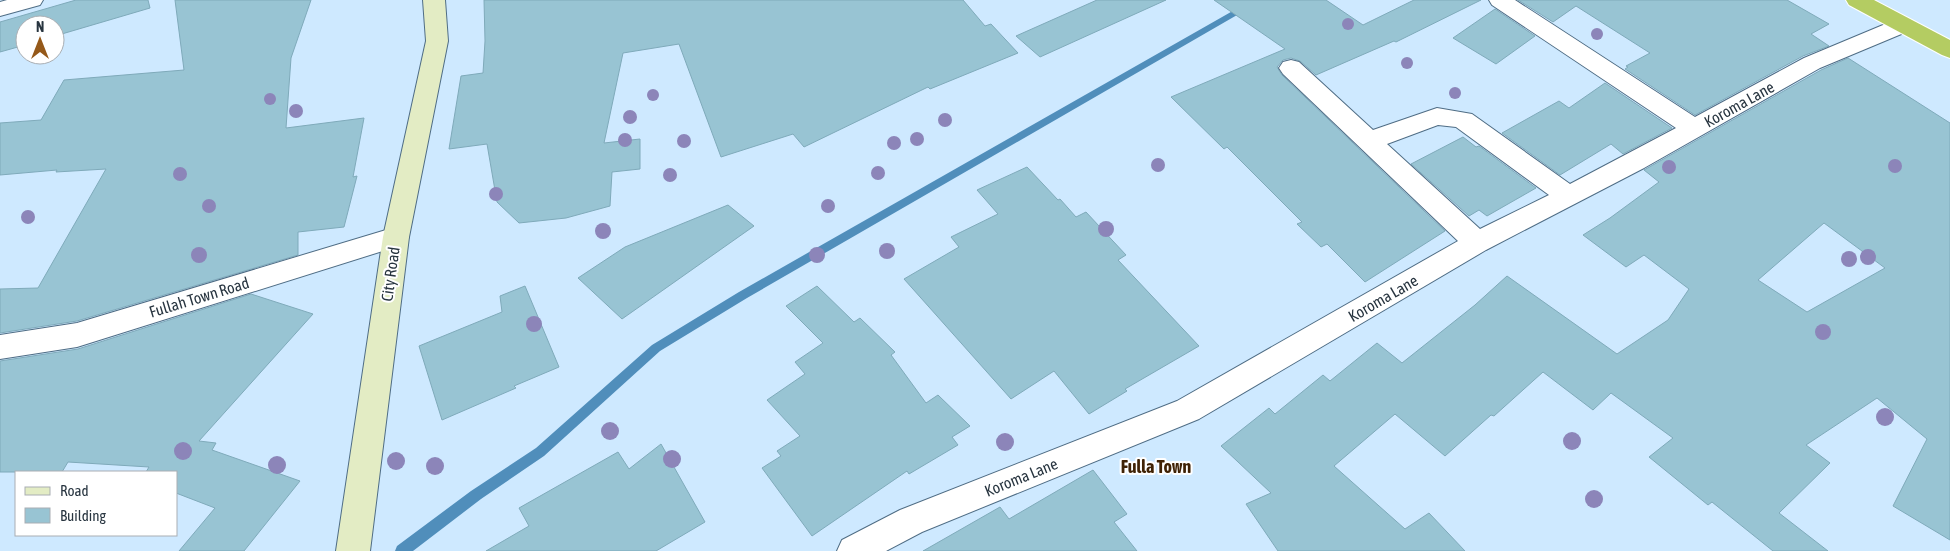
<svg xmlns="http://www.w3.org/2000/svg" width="1950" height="551" font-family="'Asap Condensed',sans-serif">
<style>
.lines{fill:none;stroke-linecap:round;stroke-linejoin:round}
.stream{fill:#508ebb;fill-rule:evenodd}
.building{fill:#98c4d3;stroke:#7faaba;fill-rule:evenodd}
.minor-casing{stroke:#4f6d85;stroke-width:2}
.secondary-casing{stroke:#4f6d85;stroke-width:2}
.trunk-casing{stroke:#fff;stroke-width:2}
.minor{fill:#fff;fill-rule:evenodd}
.secondary{fill:#e3ecc4;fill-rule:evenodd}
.trunk{fill:#b4cc62;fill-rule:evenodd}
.tree{fill:#8c85b9}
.labels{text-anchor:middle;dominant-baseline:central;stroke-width:4;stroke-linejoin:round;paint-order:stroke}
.street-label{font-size:16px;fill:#283540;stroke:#fff}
.neighbourhood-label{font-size:18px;font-weight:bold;fill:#3f2205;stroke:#fff}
</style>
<rect width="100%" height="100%" fill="#cee9ff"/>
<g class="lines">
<path class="stream" d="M1252 0H1263L747 298 660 351 544 456 481 499 413 551H395L397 546 471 491 536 448 652 345 739 292Z"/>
</g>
<path class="building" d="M76 0H148L150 8 55 36V25H25V45L0 52V22Z
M175 0H311L291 58 286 128 364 118 353 177 357 176 344 227 298 232V255L77 321 0 333V289L38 288 106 169 56 172 57 170 0 175V123L41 120 64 80 184 70Z
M484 0H963L985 26 991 24 1018 53 930 89 928 87 804 147 793 134 721 157 679 44 623 53 604 143 640 139V169L612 172 610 206 566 218 519 223 497 202 487 144 449 149 461 76 483 73 485 41Z
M1097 0H1166L1040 57 1016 36Z
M1214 0H1326L1363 25 1414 0H1481L1396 42 1394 41 1316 75 1300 61 1291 58 1283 60 1277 67 1282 75 1445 231 1365 282 1327 244 1321 247 1297 224 1302 222 1227 147 1224 149 1171 97 1285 49Z
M1518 0H1787L1829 24 1811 34 1829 46 1803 56 1695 115 1625 69 1628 67 1626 66 1650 53 1576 6 1553 22Z
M1495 9 1535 36 1496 64 1453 38Z
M1848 58 1950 123V540L1893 506 1927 439 1877 398 1806 445 1830 463 1779 513 1828 551H1773L1712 502 1708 505 1649 457 1673 438 1611 393 1593 410 1543 372 1494 416 1491 415 1445 456 1395 414 1334 466 1405 529 1429 513 1465 551H1278L1246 504 1271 493 1221 446 1269 408 1275 414 1323 375 1330 381 1377 343 1402 363 1475 305 1507 276 1617 354 1668 320 1689 289 1644 255 1626 267 1583 235 1610 218 1659 182 1644 170 1821 70ZM1824 223 1885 268 1807 312 1758 280Z
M1605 83 1672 128 1623 154 1611 144 1560 175 1502 133 1559 101 1569 108Z
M1463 137 1476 147 1479 146 1536 188 1487 216 1479 210 1469 216 1411 164Z
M1027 167 1058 200 1060 199 1076 217 1086 212 1126 255 1118 260 1199 346 1125 389 1127 391 1089 414 1054 371 1011 399 904 279 959 247 951 237 998 214 977 190Z
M728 205 754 226 622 319 578 278 625 247Z
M525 286 559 367 514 386 516 388 442 420 419 346 502 312 500 296Z
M817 286 854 322 860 318 895 352 891 355 926 403 938 395 970 426 952 437 958 445 909 474 907 471 812 536 762 468 781 456 777 451 800 436 767 400 805 374 795 362 823 343 786 306Z
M251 294 313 314 199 441 216 443 212 450 300 481 244 551H179L215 508 176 493V472H146L149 467 68 462 62 472H0V361L78 349Z
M661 444 705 522 656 551H486L529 526 519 508 618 452 629 469Z
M1093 470 1127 514 1114 522 1137 551H923L1000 507 1009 519Z"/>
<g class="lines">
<defs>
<path id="minor" d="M7 0H43L40 5 0 16V2Z
M1489 0H1515L1695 117 1804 58 1895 20 1903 18 1911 20 1914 25 1911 30 1820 68 1644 168 1486 250 1199 419 922 532 886 551H837L842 540 900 510 1177 401 1458 241 1283 74 1279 68 1283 62 1291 60 1299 62 1373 130 1437 108 1472 114 1570 184 1676 128 1492 5ZM1438 125 1456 127 1549 195 1480 229 1387 144Z
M396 227 405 230 409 237 405 244 77 347 0 359V335L77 323Z"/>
<path id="secondary" d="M423 0H445L448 41 409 237 370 551H336L383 237 426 41Z"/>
<path id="trunk" d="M1846 0H1874L1950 40V58L1942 55 1849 5Z"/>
</defs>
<use href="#minor" class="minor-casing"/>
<use href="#secondary" class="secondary-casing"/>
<use href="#trunk" class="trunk-casing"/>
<use href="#minor" class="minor"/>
<use href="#secondary" class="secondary"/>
<use href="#trunk" class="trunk"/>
</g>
<g class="tree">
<circle cx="1348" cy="24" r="6"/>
<circle cx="1597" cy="34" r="6"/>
<circle cx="1407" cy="63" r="6"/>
<circle cx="1455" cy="93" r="6"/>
<circle cx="653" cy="95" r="6"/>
<circle cx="270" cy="99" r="6"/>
<circle cx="296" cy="111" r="7"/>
<circle cx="630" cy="117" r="7"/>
<circle cx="945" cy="120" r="7"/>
<circle cx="917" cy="139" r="7"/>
<circle cx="625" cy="140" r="7"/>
<circle cx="684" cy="141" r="7"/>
<circle cx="894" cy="143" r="7"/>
<circle cx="1158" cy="165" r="7"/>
<circle cx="1895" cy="166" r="7"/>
<circle cx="1669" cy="167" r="7"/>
<circle cx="878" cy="173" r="7"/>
<circle cx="180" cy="174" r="7"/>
<circle cx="670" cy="175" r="7"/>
<circle cx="496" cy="194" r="7"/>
<circle cx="209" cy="206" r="7"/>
<circle cx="828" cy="206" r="7"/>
<circle cx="28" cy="217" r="7"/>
<circle cx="1106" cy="229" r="8"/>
<circle cx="603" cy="231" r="8"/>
<circle cx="887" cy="251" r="8"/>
<circle cx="199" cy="255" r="8"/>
<circle cx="817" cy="255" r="8"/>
<circle cx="1868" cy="257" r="8"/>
<circle cx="1849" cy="259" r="8"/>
<circle cx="534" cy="324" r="8"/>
<circle cx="1823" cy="332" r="8"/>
<circle cx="1885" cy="417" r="9"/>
<circle cx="610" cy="431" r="9"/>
<circle cx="1572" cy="441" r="9"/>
<circle cx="1005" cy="442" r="9"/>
<circle cx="183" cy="451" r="9"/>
<circle cx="672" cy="459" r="9"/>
<circle cx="396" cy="461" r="9"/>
<circle cx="277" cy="465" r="9"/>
<circle cx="435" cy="466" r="9"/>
<circle cx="1594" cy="499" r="9"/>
</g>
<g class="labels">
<g class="street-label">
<text transform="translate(1739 104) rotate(-29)">Koroma Lane</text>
<text transform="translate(390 274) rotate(-82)">City Road</text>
<text transform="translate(199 297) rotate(-17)">Fullah Town Road</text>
<text transform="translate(1383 298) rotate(-30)">Koroma Lane</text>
<text transform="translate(1021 477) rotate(-22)">Koroma Lane</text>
</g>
<g class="neighbourhood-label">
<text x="1156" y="466">Fulla Town</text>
</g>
</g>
<rect x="15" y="471" width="162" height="65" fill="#ffffff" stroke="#a9aeb3"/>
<rect x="25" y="487" width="25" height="8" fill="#e3ecc4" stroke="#a9aeb3"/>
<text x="60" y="496" font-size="15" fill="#283540">Road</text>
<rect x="25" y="508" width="25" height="15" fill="#98c4d3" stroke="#a9aeb3"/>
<text x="60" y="521" font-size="15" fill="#283540">Building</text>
<g transform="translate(40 40)"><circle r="24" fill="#ffffff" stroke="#a9aeb3"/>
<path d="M0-4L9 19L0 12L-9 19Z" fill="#95591a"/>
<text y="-8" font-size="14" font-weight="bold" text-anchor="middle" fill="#283540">N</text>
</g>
</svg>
